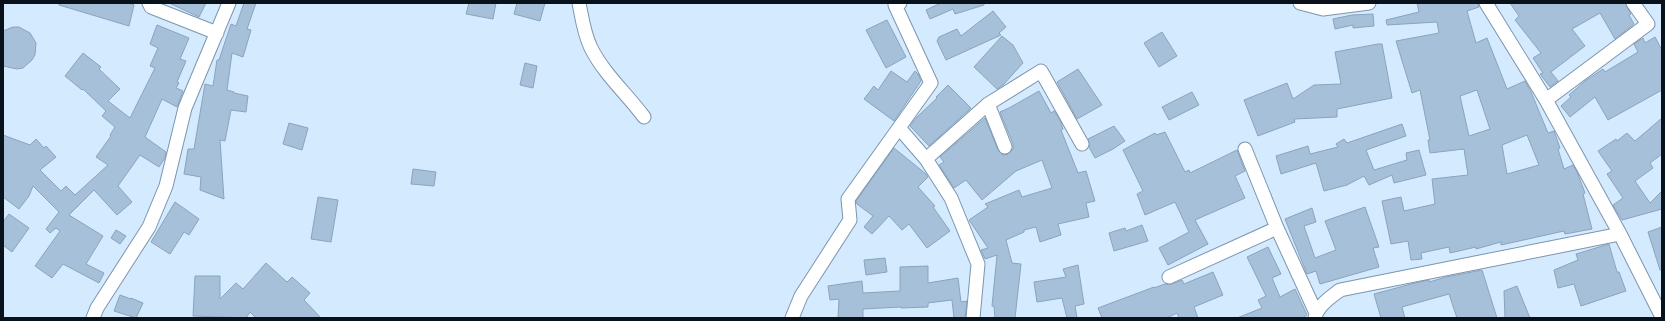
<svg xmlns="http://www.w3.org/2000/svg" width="1665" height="321" font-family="'IBM Plex Sans',sans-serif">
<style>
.building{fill:#a6c0da;stroke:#8aa4bd;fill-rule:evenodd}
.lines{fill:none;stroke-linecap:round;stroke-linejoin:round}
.minor-casing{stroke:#7c95ae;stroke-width:15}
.minor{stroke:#fff;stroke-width:13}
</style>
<rect width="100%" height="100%" fill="#d4eaff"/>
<path class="building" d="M59 3H128L134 5 129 26 59 5Z
M169 3H206L199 17Z
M244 3H256L247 29 251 30 243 57 232 53 227 90 234 92V93L248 96 246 112 231 110 225 141 220 140 224 199 200 190 201 177 184 174 188 149H194L205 84 213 86 217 60H219L231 24 236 26Z
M469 3H496L493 19 466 14Z
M517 3H545L540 21 514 14Z
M941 3H984V5L955 14 953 9 930 19 926 10Z
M1417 3H1478L1479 7 1467 11 1476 43 1487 38 1507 89 1525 81 1531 92 1548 133 1554 131 1560 148 1558 149 1564 169 1573 165 1577 172 1585 193 1583 194 1592 229 1565 234 1564 231 1501 245V242L1476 249V247L1450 253 1449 247 1421 253 1422 259 1411 260 1408 241 1391 244 1382 201 1401 197 1404 211 1435 204 1432 179 1468 175 1464 149 1430 153 1428 140H1430L1420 90 1412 93 1396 41 1439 33 1437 22 1387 25 1386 20 1419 12ZM1477 90 1490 129 1469 136 1460 96ZM1527 135 1539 165 1507 174 1502 145Z
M1510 3H1625L1631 14 1629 15 1634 24 1615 39 1600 13 1572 29 1585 46 1551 72 1558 81 1550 87 1540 74 1543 73 1533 58 1541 53 1515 20 1519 16Z
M993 11 1006 27 999 33 1001 35 946 60 937 41 939 37 957 29 961 36Z
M1373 14 1374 26 1353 28V25L1335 29 1333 19 1352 15Z
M887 20 906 57 886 68 866 30Z
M157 25 189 38 180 59 186 61 177 82 179 83 176 88 183 91 177 107 162 99 145 137 166 152 165 158 159 167 140 155 118 186 132 202 117 215 94 190 69 215 103 236 86 264 104 273 99 283 63 264 52 278 35 266 60 231 56 228 50 233 46 229 59 212 33 186 29 196 19 209 3 197V135L30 145 36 139 44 148 46 146 56 157 40 170 61 191 66 186 75 195 108 165 96 157 111 136 110 135 115 127 102 116 106 111 83 89 82 90 65 76 83 53 101 67 99 69 120 89 108 101 130 118 155 68 150 66 158 48 150 44Z
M13 27H19L30 33 36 43 35 55 32 60 23 68 17 69 3 66V31Z
M1162 32 1177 56 1159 67 1144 43Z
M1002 36 1013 45 1023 63 1003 85 997 89 974 67Z
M1655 37 1662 50V90L1608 120 1595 97 1570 117 1561 106 1571 97 1569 95 1585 81 1603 69 1605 72 1638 52 1634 44 1643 38 1645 43Z
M1378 44H1382L1392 98 1337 109V117L1294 119 1295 122 1258 136 1244 100 1287 83 1293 99 1314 85 1341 84 1335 52Z
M525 63 537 66 533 88 520 85Z
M1078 69 1102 105 1077 119 1057 82Z
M891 71 907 82 915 71 918 74 921 81 894 121 864 99 874 86 878 90Z
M948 85 971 108 929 146 910 126 917 117 937 98 936 97Z
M1039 91 1051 113 1054 111 1060 120 1063 129 1061 130 1078 173 1086 171 1095 201 1086 203 1089 217 1058 224 1061 235 1040 242 1036 227 1024 230V232L1006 240 1012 263 1021 264 1015 318H995L994 306H992L997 255 985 259 981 250 988 248 969 220 988 207 985 204 1019 190 1022 197 1052 188 1042 160 1016 171 982 200 966 180 954 188 939 165 944 162 940 157 985 118 998 150 1003 155 1008 154 1013 149V144L1000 112 1009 108Z
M1192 92 1199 105 1169 120 1162 107Z
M1662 118V154L1650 163 1653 168 1635 181 1650 203 1662 191V209L1622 220 1613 205 1623 198 1607 174 1612 171 1598 151 1616 139 1617 141 1627 133 1635 141Z
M289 123 308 128 302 150 283 144Z
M1402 124 1406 136 1366 150 1374 170 1407 160 1406 153 1419 150 1426 175 1394 183 1392 175 1369 185 1364 176 1347 185 1324 191 1316 163 1281 174 1276 156 1308 146 1310 154 1338 147 1336 144 1344 139 1347 143Z
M1114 126 1125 141 1113 149 1095 158 1089 147 1088 139Z
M1165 132 1185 172 1189 170 1190 173 1237 150 1245 171 1235 176 1245 198 1195 220 1208 244 1168 265 1159 248 1189 232 1175 202 1145 215 1137 194 1143 191 1123 150 1155 133 1156 135Z
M894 148 926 174 928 177 918 187 935 206 933 207 950 231 927 248 909 224 902 230 889 216 872 234 864 227 873 216 857 204 856 201Z
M413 169 436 172 434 186 411 184Z
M318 197 338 200 331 242 311 239Z
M175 202 199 219 189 235 184 232 170 254 151 242Z
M1365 207 1379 247 1373 248 1379 267 1320 284 1316 271 1307 274 1285 219 1312 208 1316 222 1304 226 1315 258 1336 250 1325 221Z
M9 214 29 228 12 252 3 245V222Z
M1142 225 1148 241 1114 251 1109 233 1125 228 1126 231Z
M1662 227V270H1660L1648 232Z
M116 230 126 236 120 244 111 238Z
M1609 244 1617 272H1619L1626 291 1581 306 1574 284 1558 288 1554 270 1578 260 1576 254Z
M1268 247 1281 274 1272 278 1280 297 1295 289 1307 315 1302 318H1237L1262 308 1258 300 1266 296 1247 257Z
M885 258 887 272 866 275 864 260Z
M266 263 287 282 292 277 310 293 304 300 321 318H256L250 312 246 318 193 316 195 276H220V299L236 283 243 289Z
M1078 265 1084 304 1075 306 1077 318H1067L1062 298 1037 302 1034 282 1066 277 1063 269Z
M928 266V283L958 278 961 302 967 301 965 318H954L952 300 928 303V307L901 308V307L863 309V318H838L839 299 830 300 828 286 862 281 863 293 900 291V267Z
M1482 270 1497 318H1457L1449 294 1402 307 1405 318H1381L1374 294 1415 283 1429 280V282L1446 277Z
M1213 272 1223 295 1194 307 1198 318H1179L1177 313 1167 318H1102L1098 308 1154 287V288L1165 284H1172L1182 280 1184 284Z
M1517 286 1530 318H1505L1504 291Z
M120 295 131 299V298L143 303 136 318 114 311Z"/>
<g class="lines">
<defs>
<path id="minor" d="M149 3 151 7 217 33
M579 3C582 18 584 34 591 48 604 74 627 94 644 117
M1300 3 1323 9 1369 3
M1486 3 1546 100 1620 234 1662 317
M1546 100 1648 24 1633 3
M988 104 1005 147
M900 129 926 159 951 198 978 264 973 318
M1245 149 1277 228 1316 313
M926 159 988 104 1041 71 1082 144
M1169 277 1277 228
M93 318 97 308 149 227 166 186 185 108 229 3
M792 318 801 296 850 220 848 199 931 83 895 5 900 3
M1315 318C1317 306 1331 297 1340 290L1620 234"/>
</defs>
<use href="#minor" class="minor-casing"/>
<use href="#minor" class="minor"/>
</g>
<rect width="1665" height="321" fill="none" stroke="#09121b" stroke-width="8"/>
</svg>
